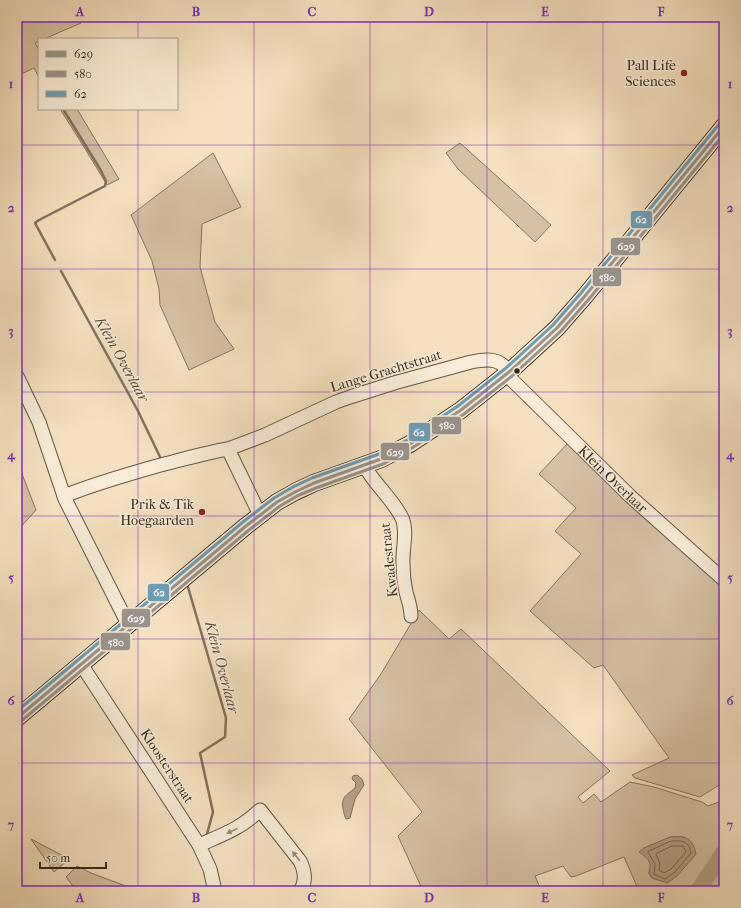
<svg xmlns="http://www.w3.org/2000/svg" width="741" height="908" font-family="'IM FELL French Canon',serif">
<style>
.green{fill:#d5c1a4;stroke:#86745f;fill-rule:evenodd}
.water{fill:#b4a288;stroke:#82715c}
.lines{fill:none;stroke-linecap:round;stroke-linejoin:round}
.shore{stroke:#756451;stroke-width:1}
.stream{stroke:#82715c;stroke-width:2.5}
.river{stroke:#b4a288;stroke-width:16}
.minor-casing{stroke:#665644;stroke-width:15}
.major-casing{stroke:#36271a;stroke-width:18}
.minor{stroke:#f8ecd6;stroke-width:13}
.major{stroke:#f5e1c0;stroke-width:16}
.bus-1-casing{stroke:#f8ecd6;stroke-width:6}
.bus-2-casing{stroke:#f8ecd6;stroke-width:6}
.bus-3-casing{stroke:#f8ecd6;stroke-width:6}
.bus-1{stroke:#9a938c;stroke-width:3}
.bus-2{stroke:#9a938c;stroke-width:3}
.bus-3{stroke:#6d9db5;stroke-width:3}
.oneway{fill:#978a78}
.grid{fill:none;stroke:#7b2cbf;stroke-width:1;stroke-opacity:0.55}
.poi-dot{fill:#8f2418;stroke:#f8ecd6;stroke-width:1.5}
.bus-dot{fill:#36271a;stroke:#f8ecd6;stroke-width:1.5}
.labels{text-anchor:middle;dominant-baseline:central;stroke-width:3;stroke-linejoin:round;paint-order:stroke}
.poi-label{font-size:14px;fill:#36271a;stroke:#f8ecd6;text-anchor:end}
.street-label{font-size:14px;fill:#36271a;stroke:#f8ecd6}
.water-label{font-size:15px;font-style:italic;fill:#5c4c3b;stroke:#f8ecd6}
.line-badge{stroke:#f8ecd6;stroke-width:1.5}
.badge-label{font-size:11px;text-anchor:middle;font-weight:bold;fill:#fff}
.neatline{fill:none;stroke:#7b2cbf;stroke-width:1.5}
.grid-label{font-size:13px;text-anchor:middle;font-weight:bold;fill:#7b2cbf}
</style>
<rect width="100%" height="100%" fill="#f5e1c0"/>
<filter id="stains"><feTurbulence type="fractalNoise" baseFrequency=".005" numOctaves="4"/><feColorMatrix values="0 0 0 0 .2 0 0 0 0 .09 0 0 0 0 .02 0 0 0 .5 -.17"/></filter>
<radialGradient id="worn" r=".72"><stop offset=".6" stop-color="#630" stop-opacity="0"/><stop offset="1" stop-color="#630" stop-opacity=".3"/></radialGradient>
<path class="green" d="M17 17H77L81 23 44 39H39V41L35 43 39 50V77L34 68 17 76Z
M60 109H77L119 179 107 185 84 147Z
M460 143 551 225 535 242 458 169 446 153Z
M213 153 241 207 202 224 200 267 215 322 234 349 189 370 160 305 159 289 152 261 131 215Z
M569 442 724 584V782L700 797 635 778 632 775 669 758 603 665 594 668 530 611 581 554 555 531 576 508 539 474Z
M17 461 36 510 17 531Z
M419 610 449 639 461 629 610 771 578 797 583 803 594 794 601 802 630 782 654 787 702 802 708 806 724 800V842L716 852 690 891H639L624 857 576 876 571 877 563 866 535 876 540 888 533 891H423L398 836 422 812 349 719 381 674ZM671 837H684L696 854 673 879H657L652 878 649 873 651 865 644 848Z
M31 839 69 859 54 872Z
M724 858V891H703Z
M77 866 91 873 139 891H77L66 877Z"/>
<path class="water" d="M357 775 362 779 364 785 355 799 350 818 346 819C344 815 344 813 343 809 341 796 346 796 355 788L356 783 352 779 353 776Z
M670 837C686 836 692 837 696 854L677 876 667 883 652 878 649 873C652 862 649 859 639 852L644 848Z"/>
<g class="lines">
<path class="shore" d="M671 841C682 840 689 841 691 853L674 873 665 879 654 874 655 864 648 852Z
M672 846H683L686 852 671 869 664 873 659 870 660 864 656 854Z"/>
<path class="stream" d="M55 260 35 223 39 220 105 186 106 181 100 169 63 109
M61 271 138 411 161 459
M188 587 226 718 225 737 200 753 213 812 207 834"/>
<path class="river" d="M698 891 724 851"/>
<defs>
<g id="minor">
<path d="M17 376 39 422 65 499 128 624"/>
<path id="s1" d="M228 449 265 435 336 402 350 397 394 383 471 362C491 358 504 358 512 380L630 496 724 580"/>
<path d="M364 465C374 484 392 498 402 518 408 531 402 550 403 564 403 573 404 583 406 592 408 600 411 607 411 616"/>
<path d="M64 496C94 484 125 475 157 466 181 460 204 453 228 449L260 515"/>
<path d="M81 664 199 845 210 869 215 891"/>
<path d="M199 845C224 834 240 829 260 810L300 861C305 871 307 881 300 891"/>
</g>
<path id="major" d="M17 718 246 526 277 502 295 492 314 483 381 459 410 444 461 410 509 372 557 328 585 296 724 126"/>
</defs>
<use href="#minor" class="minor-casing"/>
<use href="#major" class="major-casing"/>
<use href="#minor" class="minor"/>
<use href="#major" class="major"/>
<defs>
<path id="bus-1" d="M17 718 246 526 277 502 295 492 314 483 381 459 410 444 461 410 509 372 557 328 585 296 724 126"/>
<path id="bus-2" d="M20 722 249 530 280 506 297 496 316 488 383 464 412 448 464 414 512 376 561 331 589 299 724 134"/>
<path id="bus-3" d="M17 711 243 522 274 498 293 487 312 478 379 454 407 440 458 406 506 368 553 325 581 293 720 123"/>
</defs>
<use href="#bus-1" class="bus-1-casing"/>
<use href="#bus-2" class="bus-2-casing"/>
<use href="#bus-3" class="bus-3-casing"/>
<use href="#bus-1" class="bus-1"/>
<use href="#bus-2" class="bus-2"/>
<use href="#bus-3" class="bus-3"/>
</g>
<defs><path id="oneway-solid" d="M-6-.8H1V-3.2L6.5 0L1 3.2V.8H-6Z"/></defs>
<g class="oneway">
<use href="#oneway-solid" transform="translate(232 831) rotate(156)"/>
<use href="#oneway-solid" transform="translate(296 856) rotate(-128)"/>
</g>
<path class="grid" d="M138 17V39M254 17V891M370 17V891M487 17V891M603 17V891M138 109V891M17 145H724M17 269H724M17 392H724M17 516H724M17 639H724M17 763H724"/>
<g class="poi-dot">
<circle cx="684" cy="73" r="4"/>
<circle cx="202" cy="512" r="4"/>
</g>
<circle class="bus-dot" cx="517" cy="371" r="3.5"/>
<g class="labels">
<g class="poi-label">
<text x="676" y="65">Pall Life<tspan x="676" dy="16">Sciences</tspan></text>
<text x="194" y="504">Prik &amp; Tik<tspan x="194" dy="16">Hoegaarden</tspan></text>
</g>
<g class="street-label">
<text transform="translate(386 371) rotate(-17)">Lange Grachtstraat</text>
<text stroke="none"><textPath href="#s1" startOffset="451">Klein Overlaar</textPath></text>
<text transform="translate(389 560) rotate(-96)">Kwadestraat</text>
<text transform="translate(167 766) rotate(57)">Kloosterstraat</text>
</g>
<g class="water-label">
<text transform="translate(122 359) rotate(61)">Klein Overlaar</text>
<text transform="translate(222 667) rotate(75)">Klein Overlaar</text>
</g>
</g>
<g class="line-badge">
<rect x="630" y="210" width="23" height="19" rx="4" fill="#6d9db5"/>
<rect x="610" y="237" width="31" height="19" rx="4" fill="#9a938c"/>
<rect x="592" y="267" width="30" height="20" rx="4" fill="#9a938c"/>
<rect x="431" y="416" width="31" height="19" rx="4" fill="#9a938c"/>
<rect x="408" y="422" width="23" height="20" rx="4" fill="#6d9db5"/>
<rect x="380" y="442" width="30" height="19" rx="4" fill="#9a938c"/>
<rect x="147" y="583" width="23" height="19" rx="4" fill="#6d9db5"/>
<rect x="121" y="608" width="30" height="20" rx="4" fill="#9a938c"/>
<rect x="100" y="632" width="31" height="19" rx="4" fill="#9a938c"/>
</g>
<g class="badge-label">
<text x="641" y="223">62</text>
<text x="626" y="250">629</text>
<text x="607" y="281">580</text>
<text x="447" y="429">580</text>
<text x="419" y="436">62</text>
<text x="395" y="456">629</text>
<text x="159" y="596">62</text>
<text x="136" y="622">629</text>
<text x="116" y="646">580</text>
</g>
<rect width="741" height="908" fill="none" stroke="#f5e1c0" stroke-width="44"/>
<rect x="38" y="38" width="140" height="72" fill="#f8ecd6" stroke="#aa9d8b"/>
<rect x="46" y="51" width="20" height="6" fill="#9a938c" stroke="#aa9d8b"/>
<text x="74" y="58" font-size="12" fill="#36271a">629</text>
<rect x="46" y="71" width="20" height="6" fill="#9a938c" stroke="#aa9d8b"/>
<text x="74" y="78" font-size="12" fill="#36271a">580</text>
<rect x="46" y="91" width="20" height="6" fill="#6d9db5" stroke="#aa9d8b"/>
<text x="74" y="98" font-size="12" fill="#36271a">62</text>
<path d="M40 862v6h66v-6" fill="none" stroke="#36271a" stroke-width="2"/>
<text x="46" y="862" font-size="12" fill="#36271a" stroke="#f8ecd6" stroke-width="3" paint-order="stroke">50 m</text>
<rect x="22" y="22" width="697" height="864" class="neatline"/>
<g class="grid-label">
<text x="80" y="16">A</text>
<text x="196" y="16">B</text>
<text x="312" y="16">C</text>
<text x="429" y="16">D</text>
<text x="545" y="16">E</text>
<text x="661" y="16">F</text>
<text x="11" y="88">1</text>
<text x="730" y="88">1</text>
<text x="11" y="212">2</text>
<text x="730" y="212">2</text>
<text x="11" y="335">3</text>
<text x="730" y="335">3</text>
<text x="11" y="459">4</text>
<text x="730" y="459">4</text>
<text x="11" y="582">5</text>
<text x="730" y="582">5</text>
<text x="11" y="705">6</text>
<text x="730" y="705">6</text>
<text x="11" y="829">7</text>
<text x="730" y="829">7</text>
<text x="80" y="902">A</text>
<text x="196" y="902">B</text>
<text x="312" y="902">C</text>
<text x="429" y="902">D</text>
<text x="545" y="902">E</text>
<text x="661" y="902">F</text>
</g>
<rect width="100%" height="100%" filter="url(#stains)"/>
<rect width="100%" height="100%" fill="url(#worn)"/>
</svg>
